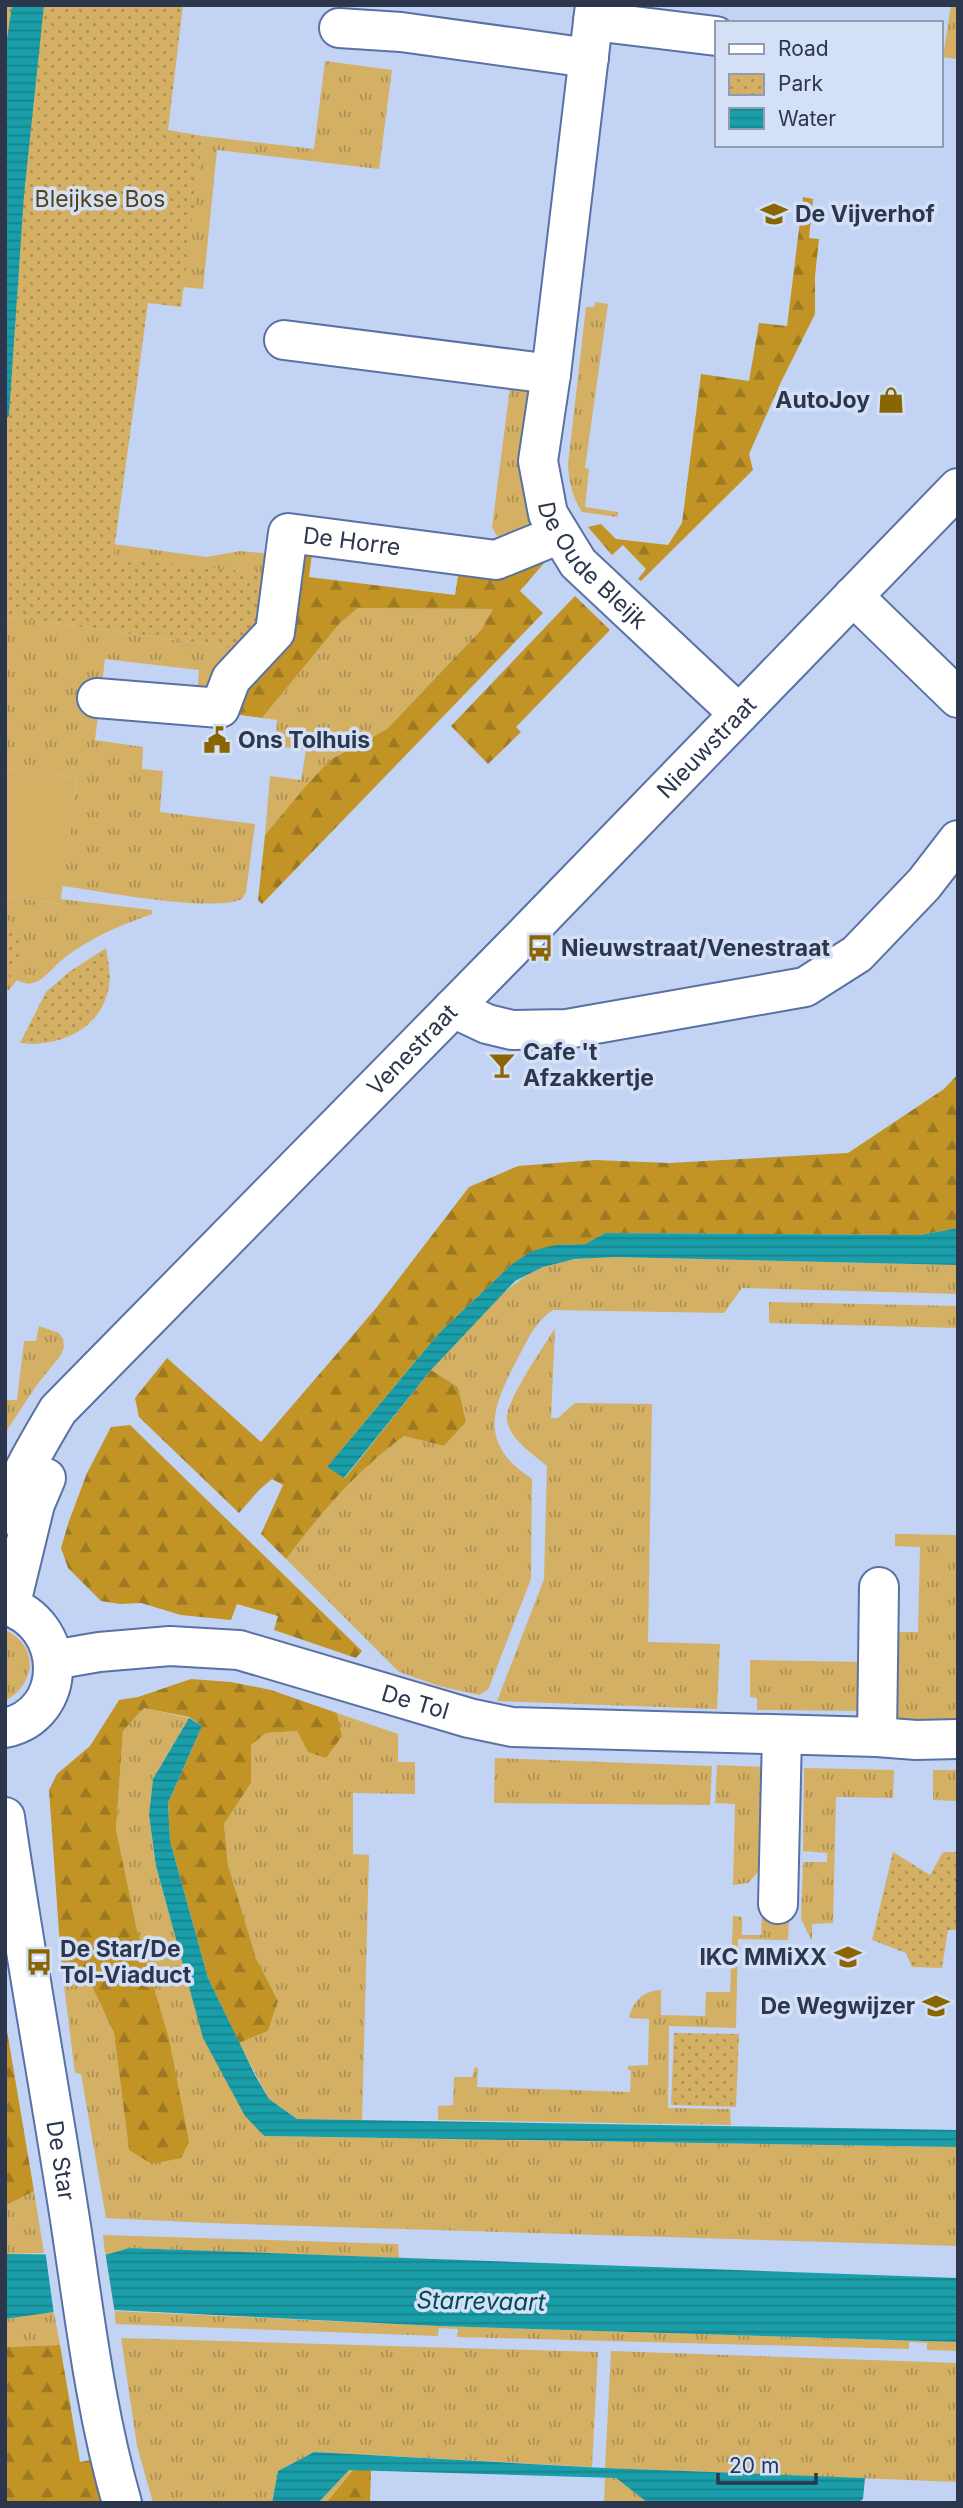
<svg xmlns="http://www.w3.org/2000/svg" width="963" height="2508" font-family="Inter,sans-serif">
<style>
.grass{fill:url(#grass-tufts)}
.forest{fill:url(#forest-firs)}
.park{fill:url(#park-dots)}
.garden{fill:#d4b065}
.water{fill:url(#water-rules)}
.pier{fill:#c2d3f4}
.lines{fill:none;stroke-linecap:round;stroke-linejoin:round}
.minor-casing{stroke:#5a71a4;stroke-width:42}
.minor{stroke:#fff;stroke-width:38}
.labels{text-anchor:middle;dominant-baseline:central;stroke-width:7;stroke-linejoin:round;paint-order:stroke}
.park-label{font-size:23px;fill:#544116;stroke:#d4e0f6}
.poi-label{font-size:23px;font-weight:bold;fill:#2c374d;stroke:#d4e0f6;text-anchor:start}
.street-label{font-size:23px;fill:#2c374d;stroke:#d4e0f6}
.water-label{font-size:24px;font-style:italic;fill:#004b51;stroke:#d4e0f6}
</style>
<defs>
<pattern id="grass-tufts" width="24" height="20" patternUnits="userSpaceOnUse" patternTransform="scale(1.75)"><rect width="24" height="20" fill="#d4b065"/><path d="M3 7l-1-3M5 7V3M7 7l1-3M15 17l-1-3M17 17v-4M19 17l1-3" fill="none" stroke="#ac9055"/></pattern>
<pattern id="forest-firs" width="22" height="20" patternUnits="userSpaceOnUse" patternTransform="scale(1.75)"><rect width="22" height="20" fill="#c19425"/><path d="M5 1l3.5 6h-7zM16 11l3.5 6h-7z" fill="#9d7a22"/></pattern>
<pattern id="park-dots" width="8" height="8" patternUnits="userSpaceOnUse" patternTransform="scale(1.75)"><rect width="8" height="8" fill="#d4b065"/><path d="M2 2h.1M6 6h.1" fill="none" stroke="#ac9055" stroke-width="1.8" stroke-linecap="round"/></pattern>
<pattern id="water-rules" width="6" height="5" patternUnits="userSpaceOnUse" patternTransform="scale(1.75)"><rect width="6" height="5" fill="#1a9ea9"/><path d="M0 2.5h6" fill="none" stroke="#17828c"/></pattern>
</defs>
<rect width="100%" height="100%" fill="#c2d3f4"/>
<path class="grass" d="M951 5H958L957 59 943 57Z
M325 61 392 70 379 169 217 150 203 289 183 287 203 136 314 149Z
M595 302 608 304 585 468 589 469 585 507 618 512 617 517 582 512C572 496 569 483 568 464L586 307H594Z
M511 380 530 384 541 533 504 548 492 527Z
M77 539 206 557 240 551 273 554 270 574 50 552Z
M358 608 494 609 482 629 387 729 330 760 265 835 270 776 301 780 306 750 275 746 277 720 262 718 340 623Z
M5 616 245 650 221 684 197 697 199 670 105 659 95 740 143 747 142 769 163 771 160 812 255 824 246 892 242 899C211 913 101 891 62 886L77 778 5 768Z
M5 896 59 904 60 899 152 910V914C121 925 89 938 63 959 54 966 44 980 33 983 27 985 22 982 17 980L9 990 5 991Z
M615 1257 958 1265V1294L742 1288 724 1313 553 1310C534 1323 529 1338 518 1358 492 1407 477 1443 532 1479L531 1579 488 1690 479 1695 439 1686 399 1672 286 1559C321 1513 357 1470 404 1436L444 1446 466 1422 458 1387 431 1370C461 1338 501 1285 541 1268 564 1258 591 1258 615 1257Z
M769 1302 958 1306V1328L769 1323Z
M39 1326 59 1333 63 1339 64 1347 61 1355 36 1386 5 1433V1400H17L24 1341H36Z
M555 1328 551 1418H558L575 1403 652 1404 648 1642 720 1644 717 1709 497 1701 544 1579 547 1466C533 1454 511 1440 507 1421 503 1404 545 1345 555 1328Z
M895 1534 958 1535V1723L893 1721V1632H918L920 1547 895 1546Z
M5 1630C40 1646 36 1684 5 1701Z
M750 1660 865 1662V1711L757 1710V1698L750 1697Z
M144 1708 189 1718 153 1779 149 1815 156 1866 170 1918 263 2136 958 2147V2246L209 2223 106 2218 81 2074 75 2073 61 1961 90 1982 114 2033 129 2150 137 1930 116 1829 123 1731Z
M337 1713 398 1734V1762H415V1794L353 1793V1854L369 1855 362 2120 297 2119 269 2099 239 2043 268 2031 278 2001 256 1958 228 1865 224 1824 251 1783V1745L266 1733 297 1731 308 1752 342 1736Z
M495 1758 712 1766 710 1805 494 1803Z
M717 1765 766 1767 761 1869 748 1883 733 1885 735 1804 715 1803Z
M804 1768 894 1770 893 1798 836 1797 833 1923 812 1924V1941L801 1919 803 1862H827V1853L803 1851Z
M933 1770H958V1801L933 1800Z
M733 1916 742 1917V1935H761L762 1917 789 1918 788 1940 738 1939 736 2028 669 2026 668 2108 730 2109 731 2125 438 2120V2106L453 2105 454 2077H472L475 2067 478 2068 477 2087 630 2092 631 2070H628V2066L648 2065 649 2019 629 2018C633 2001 643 1991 661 1990V2015L705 2016 706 1992H730Z
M34 2191 44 2253 5 2254V2206Z
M103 2235 398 2244 399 2258 129 2248 105 2255Z
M114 2311 438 2326 958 2342V2351L927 2350V2343L909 2342V2349L457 2337 458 2329 439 2328 438 2336 116 2324Z
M54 2312 60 2345 5 2347V2319Z
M121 2338 598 2352 592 2467 314 2452 278 2471 272 2503H153L137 2446Z
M611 2351 958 2363V2482L605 2468Z
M348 2470H353L326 2503H318Z
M605 2477 616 2478 648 2503H604Z"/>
<path class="forest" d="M803 197 813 199 809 238 819 239 815 276V314L781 382 749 454 753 470 641 581 638 579 646 569 623 545 612 555 588 527 601 524 616 539 668 545 682 523 701 374 749 381 759 323 787 326Z
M304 552 312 553 309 577 455 595 459 570 540 556 544 563 520 591 543 613 262 904 258 900 265 835 306 786 330 760 387 729 482 629 493 609 358 608 340 623 262 718 234 714Z
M575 596 610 630 516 727 521 732 488 764 451 726Z
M958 1074V1228L920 1235 605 1233 585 1244 555 1245 512 1264 440 1332 327 1467 345 1478 431 1370 458 1387 466 1422 444 1446 404 1436C357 1470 321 1513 286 1559L261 1534 283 1485 272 1479 259 1490 239 1513 139 1417 135 1398 167 1358 261 1442 377 1307 469 1187 518 1166 595 1160 669 1163 848 1153 944 1089Z
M130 1425 362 1651 356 1658 274 1630 278 1616 237 1604 231 1620 181 1615 141 1603 120 1604 101 1601 68 1568 61 1548 69 1521 87 1473 111 1427Z
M191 1679 231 1682 271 1690 337 1713 342 1736 326 1758 308 1752 297 1731 266 1733 251 1745V1783L224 1824 228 1865 256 1958 278 2001 268 2031 239 2043 208 1978 170 1841 168 1803 202 1726 189 1717 144 1708 123 1731 116 1829 137 1930 169 2039 189 2142 181 2158 152 2164 129 2150 114 2033 90 1982 61 1961 49 1790 57 1774 90 1746 119 1700 138 1697Z
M5 2019 34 2191 5 2206Z
M60 2345 80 2462 91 2460 105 2503H5V2347Z
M353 2470H371L370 2503H326Z"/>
<path class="park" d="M5 5H183L168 130 203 136 181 307 148 303 113 558 270 574 265 622 245 650 5 616Z
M5 917C25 934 23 966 5 983Z
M106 948C108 960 111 974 109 986 102 1029 59 1048 20 1043L46 992 69 972Z
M893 1852 930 1875 943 1852H958V1930H948L942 1968 912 1967 906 1953 872 1940Z
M674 2033 739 2034 736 2107 671 2105Z"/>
<path class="garden" d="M5 768 77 778 60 904 5 896Z"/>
<path class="water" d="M12 5H44L24 195 9 415 5 421V53Z
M958 1228V1265L615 1257 575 1259 543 1267 515 1281 431 1370 344 1478 327 1467 440 1332 512 1264 532 1251 555 1245 585 1244 605 1233 920 1235Z
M189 1718 202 1726 168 1803 170 1841 208 1978 255 2075 269 2099 297 2119 958 2130V2147L264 2136 245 2116 203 2038 156 1866 149 1815 153 1779Z
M129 2248 958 2278V2342L438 2326 54 2307V2312L5 2319V2254L105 2255Z
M314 2452 605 2468 865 2478 863 2499 858 2503H648L616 2478 349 2470 318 2503H272L278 2471Z"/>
<path class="pier" d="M45 2249 105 2251 115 2314 57 2310 54 2315Z"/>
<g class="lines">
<defs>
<g id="minor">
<path id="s1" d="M595 5 551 374 538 461 548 514 578 563 739 714"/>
<path d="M593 21 716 36"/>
<path d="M339 28 401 32 589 58"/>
<path d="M284 340 551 374"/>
<path d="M853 596 958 698"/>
<path id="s2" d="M97 698 220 708 231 679 275 632 288 533 496 560 560 534"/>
<path d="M453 1008 487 1024 512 1030 567 1029 805 987 857 954 924 884 958 840"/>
<path id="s3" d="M5 1515C18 1477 38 1444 58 1410L523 937 958 488"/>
<path d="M5 1605C68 1623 70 1714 5 1728"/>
<path d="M10 1607 35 1504 46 1478"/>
<path id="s4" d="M53 1660 99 1652 170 1646 239 1650 469 1718 512 1727 877 1737 916 1740 958 1739"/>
<path d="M877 1737 879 1587"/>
<path id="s5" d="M5 1817C25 1954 50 2089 71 2226 85 2319 96 2413 122 2503"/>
<path d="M778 1904 782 1735"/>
</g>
</defs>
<use href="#minor" class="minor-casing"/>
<use href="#minor" class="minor"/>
</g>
<defs>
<symbol id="school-bare" viewBox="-9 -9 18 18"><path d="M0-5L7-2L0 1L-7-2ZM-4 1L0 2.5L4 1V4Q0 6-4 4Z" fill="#896603" stroke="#d4e0f6" stroke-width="2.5" paint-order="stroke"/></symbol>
<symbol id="shop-bare" viewBox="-9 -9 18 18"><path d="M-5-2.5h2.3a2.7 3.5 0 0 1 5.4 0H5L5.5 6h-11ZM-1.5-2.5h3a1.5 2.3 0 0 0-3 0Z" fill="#896603" stroke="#d4e0f6" stroke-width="2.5" paint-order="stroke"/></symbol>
<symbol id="civic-bare" viewBox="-9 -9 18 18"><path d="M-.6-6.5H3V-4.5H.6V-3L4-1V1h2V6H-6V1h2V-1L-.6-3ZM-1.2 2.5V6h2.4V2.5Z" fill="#896603" stroke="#d4e0f6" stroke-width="2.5" paint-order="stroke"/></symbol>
<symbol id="bus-bare" viewBox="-9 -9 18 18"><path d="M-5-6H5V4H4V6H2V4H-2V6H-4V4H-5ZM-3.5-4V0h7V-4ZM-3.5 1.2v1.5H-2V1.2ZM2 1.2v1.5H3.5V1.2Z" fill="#896603" stroke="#d4e0f6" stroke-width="2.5" paint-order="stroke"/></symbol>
<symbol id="bar-bare" viewBox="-9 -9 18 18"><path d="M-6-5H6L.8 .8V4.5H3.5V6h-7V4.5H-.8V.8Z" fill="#896603" stroke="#d4e0f6" stroke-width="2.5" paint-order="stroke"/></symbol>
</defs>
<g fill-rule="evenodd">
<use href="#school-bare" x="755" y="195" width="38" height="38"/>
<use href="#shop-bare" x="872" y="381" width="38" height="38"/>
<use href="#civic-bare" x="198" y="721" width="38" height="38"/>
<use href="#bus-bare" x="521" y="929" width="38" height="38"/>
<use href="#bar-bare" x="483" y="1046" width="38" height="38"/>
<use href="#school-bare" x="829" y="1938" width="38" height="38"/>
<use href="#bus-bare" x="20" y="1943" width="38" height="38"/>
<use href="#school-bare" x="917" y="1987" width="38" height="38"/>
</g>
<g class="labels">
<g class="park-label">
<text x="100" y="199">Bleijkse Bos</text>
</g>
<g class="poi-label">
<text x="795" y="214">De Vijverhof</text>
<text x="870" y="400" text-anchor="end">AutoJoy</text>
<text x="238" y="740">Ons Tolhuis</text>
<text x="561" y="948">Nieuwstraat/Venestraat</text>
<text x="523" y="1052">Cafe 't<tspan x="523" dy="26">Afzakkertje</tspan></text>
<text x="60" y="1949">De Star/De<tspan x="60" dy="26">Tol-Viaduct</tspan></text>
<text x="827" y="1957" text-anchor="end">IKC MMiXX</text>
<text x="915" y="2006" text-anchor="end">De Wegwijzer</text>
</g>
<g class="street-label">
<text stroke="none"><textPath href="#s2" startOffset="383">De Horre</textPath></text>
<text stroke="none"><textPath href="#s1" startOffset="581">De Oude Bleijk</textPath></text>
<text stroke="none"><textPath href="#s3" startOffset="1045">Nieuwstraat</textPath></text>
<text stroke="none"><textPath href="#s3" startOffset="623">Venestraat</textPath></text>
<text stroke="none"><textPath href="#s4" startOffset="371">De Tol</textPath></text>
<text stroke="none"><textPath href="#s5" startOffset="348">De Star</textPath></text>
</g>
<g class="water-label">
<text transform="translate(481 2301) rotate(1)">Starrevaart</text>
</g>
</g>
<rect width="963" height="2508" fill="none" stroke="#2c374d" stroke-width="14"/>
<rect x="715" y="21" width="228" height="126" fill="#d4e0f6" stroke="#919cb2" stroke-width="2"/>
<rect x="729" y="44" width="35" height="10" fill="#ffffff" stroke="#919cb2" stroke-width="2"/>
<text x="778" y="56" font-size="21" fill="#2c374d">Road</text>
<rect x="729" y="74" width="35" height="21" fill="url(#park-dots)" stroke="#919cb2" stroke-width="2"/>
<text x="778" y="91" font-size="21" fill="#2c374d">Park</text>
<rect x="729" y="108" width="35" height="21" fill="url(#water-rules)" stroke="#919cb2" stroke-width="2"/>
<text x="778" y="126" font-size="21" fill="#2c374d">Water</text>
<path d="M718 2473v10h98v-10" fill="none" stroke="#2c374d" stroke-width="3.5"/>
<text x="729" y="2473" font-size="21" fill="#2c374d" stroke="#d4e0f6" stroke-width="5" paint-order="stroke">20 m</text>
</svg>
